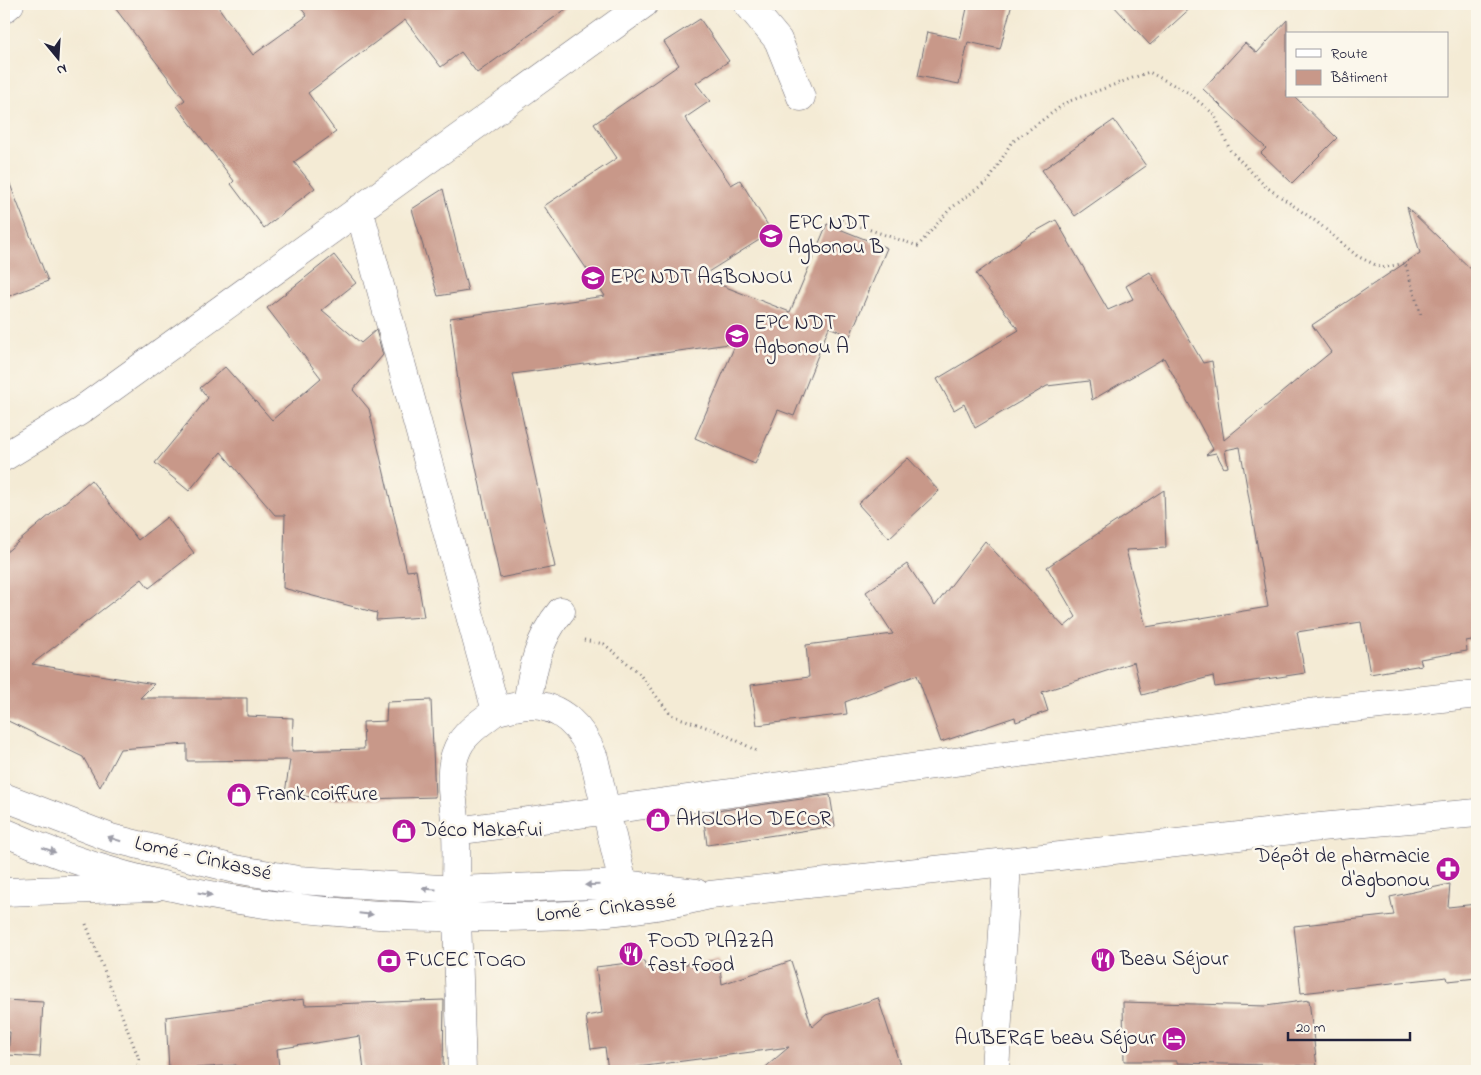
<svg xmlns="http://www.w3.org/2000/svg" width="1481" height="1075" font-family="'Indie Flower',sans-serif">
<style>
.building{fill:#c89889}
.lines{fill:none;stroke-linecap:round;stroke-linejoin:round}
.minor-casing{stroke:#6c6871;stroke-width:29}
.major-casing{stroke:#6c6871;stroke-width:29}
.highway-casing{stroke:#6c6871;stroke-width:29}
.path{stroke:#6c6871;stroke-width:3;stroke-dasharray:1 4;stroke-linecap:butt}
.minor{stroke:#fff;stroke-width:28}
.major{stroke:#fff;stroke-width:28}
.highway{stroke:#fff;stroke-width:28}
.oneway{fill:#9c9ca7}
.labels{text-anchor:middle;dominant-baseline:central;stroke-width:5;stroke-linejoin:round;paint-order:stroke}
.poi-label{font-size:21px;fill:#22223b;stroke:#fbf7ec;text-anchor:start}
.street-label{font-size:21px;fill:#22223b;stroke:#fbf7ec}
</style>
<rect width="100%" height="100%" fill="#fbf7ec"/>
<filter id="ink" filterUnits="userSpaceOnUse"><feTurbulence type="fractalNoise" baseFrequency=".02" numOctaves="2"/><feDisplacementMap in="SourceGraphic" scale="10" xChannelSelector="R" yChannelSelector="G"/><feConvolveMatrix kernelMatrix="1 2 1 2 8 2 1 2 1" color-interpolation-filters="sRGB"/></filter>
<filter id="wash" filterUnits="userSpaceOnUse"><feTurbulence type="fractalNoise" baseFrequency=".0096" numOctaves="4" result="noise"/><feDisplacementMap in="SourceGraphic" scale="20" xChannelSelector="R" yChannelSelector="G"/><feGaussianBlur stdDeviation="1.12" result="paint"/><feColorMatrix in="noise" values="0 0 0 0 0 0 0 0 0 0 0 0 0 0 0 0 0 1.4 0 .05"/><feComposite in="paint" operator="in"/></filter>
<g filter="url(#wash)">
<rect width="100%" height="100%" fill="#f4ebd5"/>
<g id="blocks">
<path class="building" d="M112 4H216L253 55 307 16 298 4H573L477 73 461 52 441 67 405 20 308 93 336 132 294 162 315 188 264 228 231 184 234 181 177 106 185 100Z
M968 4H1012L1000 49 968 42 959 84 918 76 927 32 960 39Z
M1112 4H1195L1150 45Z
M700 19 729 61 696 83 710 101 685 118 731 185 740 180 772 232 700 277 790 312 827 224 887 248 850 336 829 327 794 416 778 410 755 464 695 438 736 343 513 374 555 567 500 578 459 389 450 318 605 296 544 206 617 158 594 124 679 65 664 42Z
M1287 20V96H1294L1337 138 1292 183 1261 153 1266 148 1203 89 1245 43 1257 53Z
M1114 120 1146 166 1075 216 1042 170Z
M4 174H6L48 281 4 298Z
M443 189 468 291 438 296 412 209Z
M1407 207 1477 275V639L1466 641 1467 651 1420 659 1422 665 1370 674 1361 622 1297 632 1305 673 1215 687 1213 676 1142 695 1134 662 1042 692 1048 711 1016 722 1015 717 941 742 917 675 845 702 847 714 757 725 751 685 809 677 806 645 893 634 866 592 907 564 935 606 985 541 1064 627 1076 617 1047 567 1164 490 1166 548 1126 550 1146 627 1268 607 1240 447 1225 450 1228 467 1224 468 1216 453 1206 455 1213 449 1164 358 1092 400 1089 381 1047 386 975 428 964 404 954 410 937 379 1019 330 976 274 1029 235 1056 220 1108 310 1133 299 1126 286 1150 272 1203 363 1212 361 1224 440 1331 352 1312 325 1420 253Z
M334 255 356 283 322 310 361 343 376 330 383 355 353 390 369 409 407 571 416 570 424 617 376 620 377 613 283 588 285 515H275L221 452 189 491 155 463 208 398 200 388 225 367 272 420 321 378 267 308Z
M908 458 939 491 889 538 858 504Z
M91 480 138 540 167 517 194 553 149 588 142 579 32 664 154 684 140 698H247V716L293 718 292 751 364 749 363 722 386 721 387 702 431 700 435 797 331 800 285 793 290 760 187 761V744L120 749 100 787 83 757 4 719V554Z
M830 795 835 826 707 845 703 813Z
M1450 884 1448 907 1477 904V978L1448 981 1447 977 1301 993 1294 926 1394 915 1390 897Z
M719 960 722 984 791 961 812 1027 826 1015 878 998 902 1071H761L789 1047 608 1071 605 1047 591 1049 586 1016 602 1013 596 967 644 961 646 969Z
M304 999 305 1005 444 1000 443 1071H364L360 1036 277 1049 279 1067 246 1071H237L236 1065 169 1070 166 1017Z
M4 1000 43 1002 40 1057 8 1055 10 1032H4Z
M1309 1000 1317 1066 1177 1063V1061H1124L1123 1002 1266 1006Z"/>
</g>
</g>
<g filter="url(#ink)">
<use href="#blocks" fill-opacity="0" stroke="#6c6871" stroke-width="1"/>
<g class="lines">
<defs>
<path id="minor" d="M748 4 778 40 801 97
M4 9 10 4
M359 209 496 711C484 720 470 729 461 742 444 769 455 803 456 832 457 852 456 871 456 890
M4 457 80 411 644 4
M527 705C532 671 538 638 561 611
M496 711C506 709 516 706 526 705 561 703 583 729 594 758L623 884
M456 831 1309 713 1477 694
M457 918 462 1071
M995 1071 1007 863"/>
<path id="major" d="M4 892 155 887"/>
<path id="highway" d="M4 797 111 838 235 869 298 880 456 890 623 884 696 893
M4 832C158 901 332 920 500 917 571 916 640 913 710 895L1320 827 1477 813"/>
</defs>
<use href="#minor" class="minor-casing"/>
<use href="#major" class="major-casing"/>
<use href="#highway" class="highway-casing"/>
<path class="path" d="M832 217 918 246 950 209 990 179 1011 143 1067 102 1149 72 1187 92 1214 114 1230 150 1265 186 1317 222 1357 256 1382 268 1405 263 1421 316
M584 640 604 644 637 671 671 715 720 732 759 752
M86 924 139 1059 137 1071"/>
<use href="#minor" class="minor"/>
<use href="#major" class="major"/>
<use href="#highway" class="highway"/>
</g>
<defs><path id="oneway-solid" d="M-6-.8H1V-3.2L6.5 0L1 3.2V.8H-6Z" transform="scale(1.25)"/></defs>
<g class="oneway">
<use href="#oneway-solid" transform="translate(114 839) rotate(-163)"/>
<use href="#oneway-solid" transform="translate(49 850) rotate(21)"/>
<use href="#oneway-solid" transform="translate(592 885) rotate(178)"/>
<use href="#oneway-solid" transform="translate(429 889) rotate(-177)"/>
<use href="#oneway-solid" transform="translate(205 894) rotate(11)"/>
<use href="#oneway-solid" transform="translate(366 914) rotate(6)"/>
</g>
</g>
<defs>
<symbol id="school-disc" viewBox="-11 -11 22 22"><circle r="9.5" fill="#b5179e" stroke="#fbf7ec"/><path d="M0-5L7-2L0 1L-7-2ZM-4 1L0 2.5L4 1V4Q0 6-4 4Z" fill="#fff"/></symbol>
<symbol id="shop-disc" viewBox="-11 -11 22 22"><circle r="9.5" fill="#b5179e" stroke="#fbf7ec"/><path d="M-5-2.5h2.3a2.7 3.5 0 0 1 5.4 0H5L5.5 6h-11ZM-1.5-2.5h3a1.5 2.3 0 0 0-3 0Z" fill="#fff"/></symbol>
<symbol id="pharmacy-disc" viewBox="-11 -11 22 22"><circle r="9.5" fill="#b5179e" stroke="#fbf7ec"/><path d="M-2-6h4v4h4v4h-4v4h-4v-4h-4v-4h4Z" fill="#fff"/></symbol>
<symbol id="restaurant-disc" viewBox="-11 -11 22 22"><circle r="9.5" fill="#b5179e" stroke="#fbf7ec"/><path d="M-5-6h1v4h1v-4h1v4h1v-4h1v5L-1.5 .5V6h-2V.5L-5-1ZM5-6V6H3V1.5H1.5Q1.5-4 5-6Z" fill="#fff"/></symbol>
<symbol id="bank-disc" viewBox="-11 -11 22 22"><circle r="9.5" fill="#b5179e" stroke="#fbf7ec"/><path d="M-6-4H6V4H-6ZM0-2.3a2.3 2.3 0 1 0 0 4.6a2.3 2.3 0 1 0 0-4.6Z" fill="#fff"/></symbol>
<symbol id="hotel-disc" viewBox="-11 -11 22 22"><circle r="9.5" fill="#b5179e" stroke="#fbf7ec"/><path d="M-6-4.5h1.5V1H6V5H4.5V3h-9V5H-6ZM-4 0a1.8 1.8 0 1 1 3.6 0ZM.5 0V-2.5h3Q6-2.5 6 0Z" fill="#fff"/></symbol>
</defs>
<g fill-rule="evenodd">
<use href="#school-disc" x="757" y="222" width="28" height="28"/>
<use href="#school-disc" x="579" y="264" width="28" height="28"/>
<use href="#school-disc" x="723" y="322" width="28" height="28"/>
<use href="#shop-disc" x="225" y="781" width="28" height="28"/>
<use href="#shop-disc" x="644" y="806" width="28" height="28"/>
<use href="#shop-disc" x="390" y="817" width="28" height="28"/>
<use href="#pharmacy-disc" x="1434" y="855" width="28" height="28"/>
<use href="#restaurant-disc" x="617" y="940" width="28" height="28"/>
<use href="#restaurant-disc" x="1089" y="946" width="28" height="28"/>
<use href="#bank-disc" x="375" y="947" width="28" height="28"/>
<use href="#hotel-disc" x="1160" y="1025" width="28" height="28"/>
</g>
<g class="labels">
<g class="poi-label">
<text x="788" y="224">EPC NDT<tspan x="788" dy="24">Agbonou B</tspan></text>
<text x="610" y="278">EPC NDT AGBONOU</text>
<text x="754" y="324">EPC NDT<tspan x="754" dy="24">Agbonou A</tspan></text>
<text x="256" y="795">Frank coiffure</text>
<text x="676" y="820">AHOLOHO DECOR</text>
<text x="422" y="831">Déco Makafui</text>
<text x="1430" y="857" text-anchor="end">Dépôt de pharmacie<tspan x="1430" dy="24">d'agbonou</tspan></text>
<text x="648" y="942">FOOD PLAZZA<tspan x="648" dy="24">fast food</tspan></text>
<text x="1120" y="960">Beau Séjour</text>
<text x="406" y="961">FUCEC TOGO</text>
<text x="1156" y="1039" text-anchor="end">AUBERGE beau Séjour</text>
</g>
<g class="street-label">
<text transform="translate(203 859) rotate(13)">Lomé - Cinkassé</text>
<text transform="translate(606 909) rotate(-6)">Lomé - Cinkassé</text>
</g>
</g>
<rect width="1481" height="1075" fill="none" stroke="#fbf7ec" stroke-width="20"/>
<rect x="1286" y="32" width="162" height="65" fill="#fbf7ec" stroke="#a4a2a5"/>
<rect x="1296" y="49" width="25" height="8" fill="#ffffff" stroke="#a4a2a5"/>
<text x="1331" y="58" font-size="15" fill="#22223b">Route</text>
<rect x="1296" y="70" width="25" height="15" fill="#c89889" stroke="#a4a2a5"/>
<text x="1331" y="82" font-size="15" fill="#22223b">Bâtiment</text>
<g transform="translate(58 58) rotate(162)" stroke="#fbf7ec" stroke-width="4" paint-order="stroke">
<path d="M0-4L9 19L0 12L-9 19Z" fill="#22223b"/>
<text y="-8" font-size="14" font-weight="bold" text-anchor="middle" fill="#22223b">N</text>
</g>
<path d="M1288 1032v8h122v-8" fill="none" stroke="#22223b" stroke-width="2.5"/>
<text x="1296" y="1032" font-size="15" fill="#22223b" stroke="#fbf7ec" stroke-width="4" paint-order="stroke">20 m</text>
</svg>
